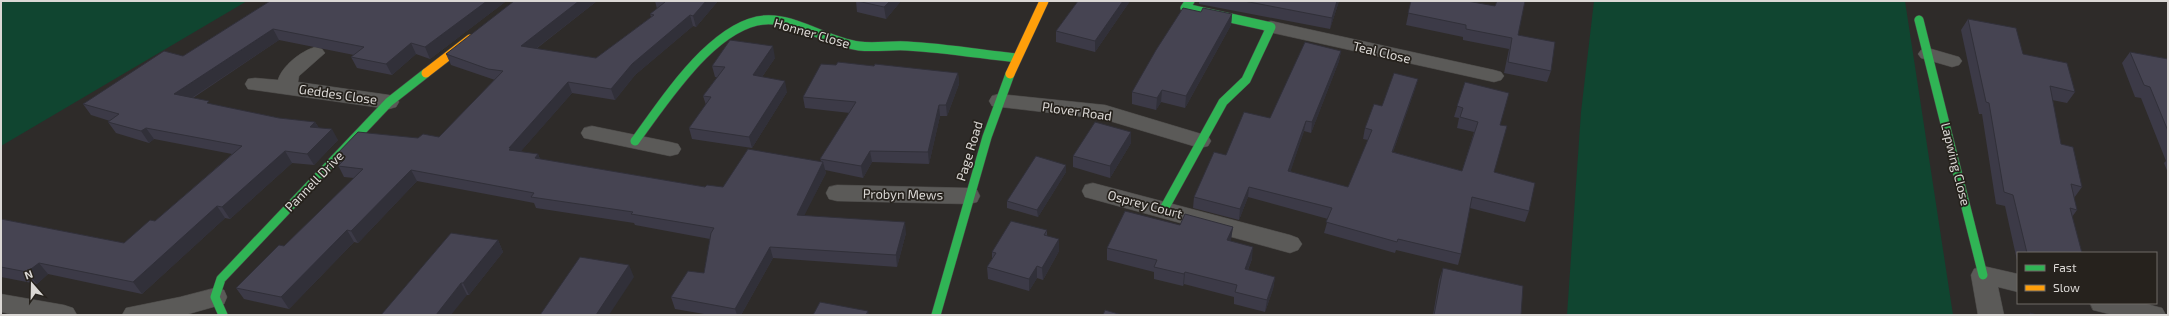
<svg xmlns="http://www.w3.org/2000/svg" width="2169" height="316" font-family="'Exo 2',sans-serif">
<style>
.green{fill:#104530}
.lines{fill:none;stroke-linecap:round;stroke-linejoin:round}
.street-casing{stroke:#494745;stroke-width:1}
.fast-casing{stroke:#494745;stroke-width:10}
.slow-casing{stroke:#494745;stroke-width:10}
.street{fill:#5b5a58;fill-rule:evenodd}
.fast{stroke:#30b455;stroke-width:9}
.slow{stroke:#ff9f0a;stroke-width:9}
.wall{fill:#3c3a47}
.shaded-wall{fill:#313039}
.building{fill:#464452;stroke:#313039}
.labels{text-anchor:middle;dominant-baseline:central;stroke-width:3.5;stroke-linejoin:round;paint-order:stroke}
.street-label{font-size:13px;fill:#dbd8d5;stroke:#26221d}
</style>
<rect width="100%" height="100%" fill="#2e2b29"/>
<path class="green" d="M1 1H247L1 146Z
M1594 1H1905L1953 315H1567L1581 112Z"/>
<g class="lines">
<defs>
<path id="street" d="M1271 21 1494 70 1501 72 1504 76 1501 80 1494 82 1264 31 1261 27 1264 23Z
M315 47 322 49 325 53 299 76 298 82 389 95 396 97 399 102 396 107 389 109 255 90 248 89 245 84 248 79 255 78 278 80C282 66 301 51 315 47Z
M1928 48 1959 57 1962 61 1959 65 1952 67 1921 58 1918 54 1921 50Z
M999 94 1105 105 1208 136 1211 141 1208 146 1200 148 1103 119 992 106 989 101 992 96Z
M592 126 670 142 678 144 681 149 678 154 670 156 584 138 581 133 584 128Z
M1093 183 1290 235 1298 238 1302 244 1298 250 1290 253 1085 197 1082 191 1085 185Z
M837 185 969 188 977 190 980 196 977 202 969 204 837 201 829 199 826 193 829 187Z
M1983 266 2018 274V292L1998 287 2004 315H1978L1971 275 1974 269Z
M215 288 224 290 227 297 224 304 185 315H122L126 308 180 297Z
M1 294 64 305 73 308 77 315H14L1 312Z
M2090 303H2143L2162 308 2166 315H2113L2093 310Z"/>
<path id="fast" d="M1919 20 1983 275
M635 141C664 102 719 14 774 20 804 23 829 42 859 46 875 48 891 45 907 46 944 48 980 54 1016 58
M1164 209 1223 102 1246 80 1271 27 1185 8 1190 1
M223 315 215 297 221 279 389 102 426 73
M936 315 987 137 1010 74"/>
<path id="slow" d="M426 73 470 39
M1010 74 1044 1"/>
</defs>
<use href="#street" class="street-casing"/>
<use href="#fast" class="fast-casing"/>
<use href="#slow" class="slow-casing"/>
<use href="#street" class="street"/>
<use href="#fast" class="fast"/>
<use href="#slow" class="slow"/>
</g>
<path class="wall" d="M270 1H505V2L430 59 416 54 392 75 357 68 351 57 354 55 279 40 193 98 211 104 279 118 315 122 319 128 338 140 314 165 292 163 230 219 225 218 142 294 48 274 37 284 1 277V219L124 243 155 221 232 154 154 139 149 143 116 133 108 122 110 121 91 115 83 104 183 56Z
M529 1H597L536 49 596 58 651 17 650 14 657 9 655 1H718L696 27 693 26 635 75 615 100 572 93 520 152 538 154 540 159 705 187H723L821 161 820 159 850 113 805 108 803 97 836 65 874 66 958 73 959 84 947 116H940L929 164 872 162 863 178 825 170 826 173 804 215 906 233 897 267 773 258 741 315H710L675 309 671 297 704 273 710 239 635 225 634 223 536 208 534 203 417 181 358 243 354 242 289 309 244 299 236 288 284 246 354 178 344 177 334 157 418 138 439 137 495 80 451 65 446 54Z
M856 1H901L886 19 857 12Z
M1078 1H1130L1095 52 1056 42V31Z
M1199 1H1339L1330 29 1199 4Z
M1411 1 1518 35 1551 71 1547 82 1504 73 1509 49 1463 40V37L1406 25Z
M1201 12 1232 14 1231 25 1185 108 1161 102 1156 110 1132 104V92Z
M1968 19 2023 54 2075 92 2067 103 2052 100 2061 144 2082 187 2074 198 2077 210 2072 217 2082 253H2018V265L2005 206 1996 204 1982 114H1979L1961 30Z
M1341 51 1339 61 1311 133 1304 131 1290 172 1348 187 1368 140 1363 139 1365 128 1382 106 1418 79 1415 89 1393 152 1462 171 1474 132 1457 128 1459 118 1454 117 1465 82 1500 125 1494 172 1529 211 1525 222 1470 208 1461 254 1458 265 1396 250 1395 253 1324 233 1328 219 1248 197 1239 220 1193 208 1194 197 1226 155 1270 118Z
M2130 52 2168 59V173L2164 163 2166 161 2141 98 2135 97 2122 63Z
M775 58 762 77 787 92 752 148 692 139 689 128 706 105 703 96 717 77H715L712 66Z
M1131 132V143L1110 178 1073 167V156Z
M1066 165V172L1038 217 1007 208V201Z
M1180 225 1233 227 1231 239 1230 241 1252 259 1248 270 1275 277 1273 289 1265 312 1234 304V297L1184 284 1183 286 1154 279V272L1107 260V248Z
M1047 230V236L1059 251 1043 280 1037 278 1029 291 988 279 987 267 992 259V252Z
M498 240 503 252 469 295H467L381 315Z
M1443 268 1521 315H1433L1439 280Z"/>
<path class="shaded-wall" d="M487 1H505V2L430 59 425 47Z
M579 1H597L525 57 521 46Z
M706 1H718L696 27 693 16Z
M890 1H901L886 19 884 7Z
M1123 1H1130L1095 52V41Z
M1337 1H1339L1330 29 1332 18Z
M1232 14 1231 25 1185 108 1186 96Z
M690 15 693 26 635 75 615 100 611 89 632 64Z
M273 29 279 40 181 105 174 94Z
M411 43 416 54 392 75 386 64Z
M773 46 775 58 755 87 753 75Z
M1341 51 1339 61 1311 133 1312 122Z
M958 73 959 84 947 116 946 105Z
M1418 79 1415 89 1389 163 1392 152Z
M785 81 787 92 752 148 749 137Z
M568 82 572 93 515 158 509 150V148Z
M1162 90 1161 102 1156 110 1157 98Z
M939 105 940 116 929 164 928 152Z
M1306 121 1304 131 1287 182 1288 171Z
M315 122 322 133 310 127Z
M146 128 154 139 149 143 141 131Z
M332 129 338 140 314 165 307 154Z
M1131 132V143L1110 178V166Z
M285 151 292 163 230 219 222 207Z
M870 151 872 162 863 178 861 166Z
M538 154 542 165 535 158Z
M823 162 826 173 799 226 797 215Z
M1066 165V172L1038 217 1037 210Z
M411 170 417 181 358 243 351 231Z
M1249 187 1248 197 1239 220 1240 209Z
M217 206 225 218 142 294 133 282Z
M905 222 906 233 897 267 896 255Z
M1233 227 1231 239 1226 252 1227 240Z
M347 230 354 242 289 309 281 297Z
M1059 239V251L1043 280 1042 268Z
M498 240 503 252 469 295 463 283Z
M770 247 773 258 741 315H737L735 309Z
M1253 247 1252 259 1243 281 1245 269Z
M39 263 48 274 37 284 27 272Z
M629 265 634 277 609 315H596Z
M1037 266V278L1029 291V279Z
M1185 272 1184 284 1183 286 1184 274Z
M1275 277 1273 289 1265 312 1267 300Z
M461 283 467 295 451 315H436Z
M868 311 869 315H866Z"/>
<path class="building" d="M270 1H487L425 47 411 43 386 64 351 57 364 47 273 29 174 94 209 101 207 103 279 118 315 122 310 127 332 129 307 154 285 151 222 207 217 206 133 282 39 263 27 272 1 267V219L124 243 150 220 155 221 242 146 146 128 141 131 108 122 119 114 83 104 164 51 183 56Z
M514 1H579L521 46 596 58 654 15 650 14 665 2 661 1H706L693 16 690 15 632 64 611 89 568 82 509 148H511L509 150 538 154 535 158 705 187 707 185 723 187 748 149 823 162 797 215 905 222 896 255 770 247 735 309 671 297 688 271 704 273 711 233 714 228 631 214 633 212 531 197 534 193 411 170 351 231 347 230 281 297 236 288 279 245 284 246 363 169 338 166 345 159 334 157 358 132 418 138 423 134 439 137 503 71 488 69 446 54Z
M857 1H890L884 7Z
M1078 1H1123L1095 41 1056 31Z
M1244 1H1337L1332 18Z
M1411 1H1467L1495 6 1497 1H1525L1518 35 1555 42 1551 71 1508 62 1512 38 1466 29V25L1408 13Z
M1183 8 1201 12 1203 8 1232 14 1186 96 1162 90 1157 98 1132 92 1156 50Z
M1968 19 2016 28 2023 54 2067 63 2075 92 2050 86 2061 144 2073 147 2082 187 2071 184 2077 210 2070 208 2082 253H2027L2013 195 2004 192 1989 103 1986 102Z
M730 40 773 46 753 75 785 81 749 137 689 128 711 97 703 96 725 67 712 66Z
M1305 42 1341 51 1312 122 1306 121 1288 171 1348 187 1372 130 1365 128 1374 104 1382 106 1394 73 1418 79 1392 152 1462 171 1478 122 1460 117 1463 108 1457 106 1465 82 1509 93 1500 125 1507 126 1494 172 1535 183 1529 211 1472 197 1461 254 1398 239 1397 242 1326 222 1332 208 1249 187 1240 209 1194 197 1214 152 1226 155 1244 112 1270 118Z
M2130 52 2168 59V131L2150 87 2144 85Z
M838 62 874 66 875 64 958 73 946 105H939L928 152 870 151 861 166 820 159 856 102 803 97 821 64 836 65Z
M1095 122 1131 132 1110 166 1073 156Z
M1036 156 1066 165 1037 210 1007 201Z
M1125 211 1180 225 1185 214 1233 227 1227 240 1253 247 1245 269 1275 277 1267 300 1235 292 1237 285 1185 272 1184 274 1154 267 1157 260 1107 248Z
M1011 221 1047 230 1044 235 1059 239 1042 268 1037 266 1029 279 987 267 996 253 992 252Z
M451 233 498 240 463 283H461L436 315H381Z
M580 257 629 265 596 315H540Z
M1443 268 1523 286 1521 315H1434Z
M820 302 868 311 866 315H813Z
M1105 310 1122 315H1103Z
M2030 313 2037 315H2030Z"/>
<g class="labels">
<g class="street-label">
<text transform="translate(812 33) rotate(16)">Honner Close</text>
<text transform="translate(1382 52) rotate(13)">Teal Close</text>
<text transform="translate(338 94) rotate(8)">Geddes Close</text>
<text transform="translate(1077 111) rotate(8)">Plover Road</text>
<text transform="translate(969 151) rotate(-73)">Page Road</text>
<text transform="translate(1956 164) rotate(76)">Lapwing Close</text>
<text transform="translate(314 181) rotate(-46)">Pannell Drive</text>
<text transform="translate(903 194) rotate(1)">Probyn Mews</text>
<text transform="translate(1145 204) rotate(15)">Osprey Court</text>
</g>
</g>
<rect width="2169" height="316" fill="none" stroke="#dbd8d5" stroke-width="4"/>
<rect x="2017" y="252" width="140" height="52" fill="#26221d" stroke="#6e6b67"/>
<rect x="2025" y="265" width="20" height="6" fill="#30b455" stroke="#6e6b67"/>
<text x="2053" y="272" font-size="12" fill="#dbd8d5">Fast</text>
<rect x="2025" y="285" width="20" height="6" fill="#ff9f0a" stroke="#6e6b67"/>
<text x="2053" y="292" font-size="12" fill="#dbd8d5">Slow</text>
<g transform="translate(32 284) rotate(340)" stroke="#26221d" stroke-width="3" paint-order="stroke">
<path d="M0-3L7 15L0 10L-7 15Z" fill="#dbd8d5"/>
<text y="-6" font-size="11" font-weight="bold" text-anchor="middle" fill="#dbd8d5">N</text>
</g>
</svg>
